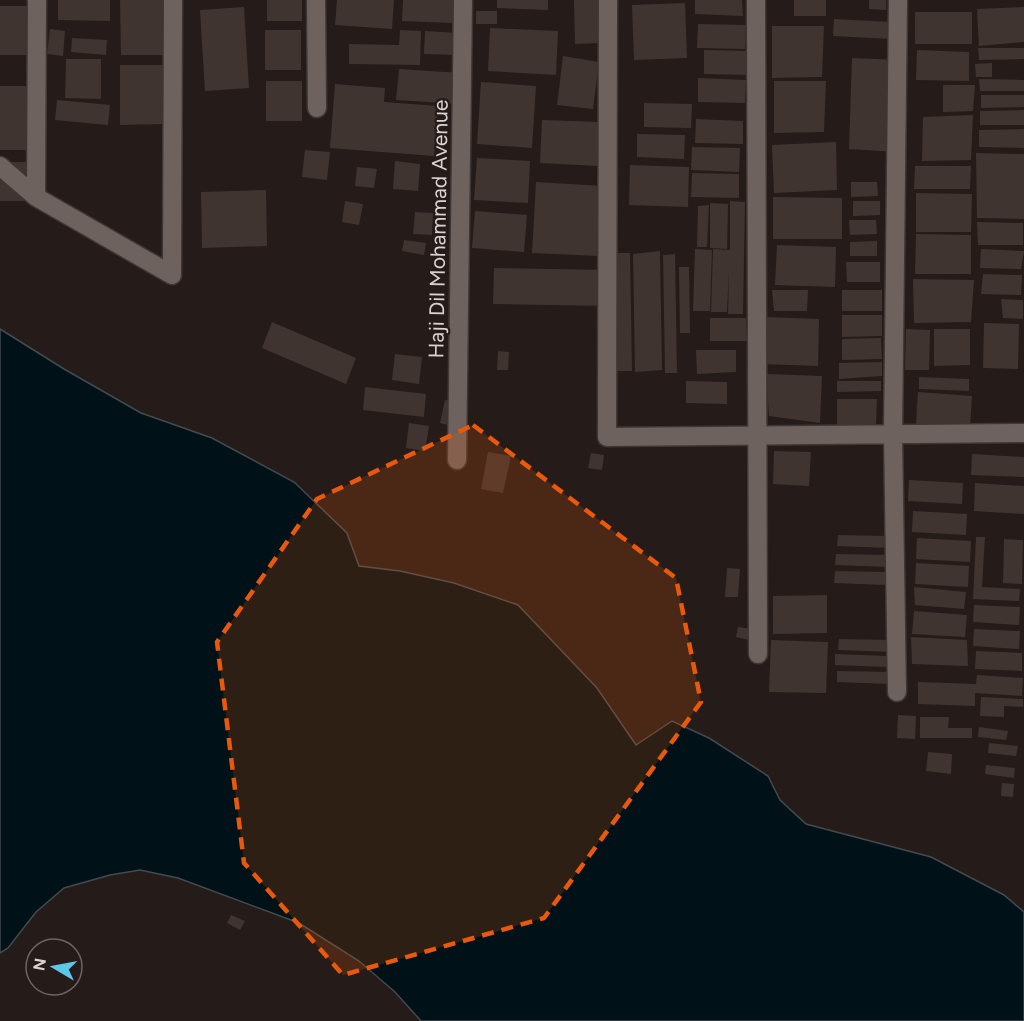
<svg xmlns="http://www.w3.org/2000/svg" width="1024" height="1021" font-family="Figtree,sans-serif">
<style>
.water{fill:#001118;stroke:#424b50;stroke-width:1.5}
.building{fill:#403431}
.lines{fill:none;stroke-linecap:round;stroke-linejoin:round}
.minor-casing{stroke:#3f3735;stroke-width:21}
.minor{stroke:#6e625f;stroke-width:18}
.marked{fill:#e8590c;fill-opacity:0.2;stroke:#e8590c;stroke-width:4.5;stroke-dasharray:12 8;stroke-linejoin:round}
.labels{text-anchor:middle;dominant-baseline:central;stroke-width:4.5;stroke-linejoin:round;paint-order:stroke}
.street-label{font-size:21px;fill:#dbd3d2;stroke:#251b18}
</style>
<rect width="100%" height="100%" fill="#251b18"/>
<path class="water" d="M0 329 64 369 141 413 212 438 294 482 347 533 359 566 400 571 454 583 518 605 597 688 636 745 672 721 709 738 768 776 780 800 806 824 931 857 1004 895 1024 912V1021H421L395 992 359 961 299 923 178 878 140 870 110 875 64 888 36 912 8 948 0 953Z"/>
<path class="building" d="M58 0H110V21L58 20Z
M120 0H164V55H121Z
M267 0H302V21H267Z
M337 0H394L392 29 335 25Z
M403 0H454L453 23 402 21Z
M497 0H548V10L497 8Z
M574 0H601L599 43 575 44Z
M695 0H742L743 16 695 14Z
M794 0H826V16H794Z
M869 0H886V10L869 9Z
M685 3 687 58 634 60 632 5Z
M0 6H33V55H0Z
M244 7 249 88 205 91 200 10Z
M1024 7V42L979 46 977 9Z
M476 11H497V24H476Z
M915 12H972V44H915Z
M834 19 892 22 891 39 833 36Z
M698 24 746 25 745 49 697 48Z
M772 26H824L822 77 772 78Z
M490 28 558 31 556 75 488 71Z
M50 29 65 31 63 56 47 54Z
M265 30H301V70H265Z
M400 30 421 31 420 65 349 64V44L399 45Z
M425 31 458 33 457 55 424 54Z
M72 38 107 40 106 55 71 52Z
M978 48H1024V59L979 60Z
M704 50 752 51 751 75 704 74Z
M917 50 969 52V81L916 80Z
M563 56 599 62 593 109 557 105Z
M852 58 899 60 898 152 849 149Z
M66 59H101V99L65 98Z
M992 63V77H976L975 64Z
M120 65H164V124L120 125Z
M399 69 461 73 459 104 396 100Z
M698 78 746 80 745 103 698 102Z
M979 79 1024 80V91H980Z
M266 81H302V121H266Z
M774 81H826L824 132 774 133Z
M481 82 536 86 532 148 477 144Z
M335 84 385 88 384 102 438 106 434 156 330 148Z
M943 85H975L973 111 943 112Z
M0 86H30L31 150H0Z
M981 95H1024V107L981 108Z
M57 100 110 105 108 125 55 120Z
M644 103 692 104 691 128 644 127Z
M1024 110V125H980V111Z
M973 115 971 160 922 161 923 117Z
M696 119 743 121V144L695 143Z
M542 120 600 122 598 166 540 163Z
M1024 129V148L979 147V130Z
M637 134 685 135 684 159 637 157Z
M836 142 837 190 774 193 772 145Z
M692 147 740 148 739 172 691 170Z
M305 150 330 152 327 180 302 177Z
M976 153 1024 154V219L977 218Z
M477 158 530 161 528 203 474 200Z
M395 161 420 164 418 191 393 189Z
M0 162H28V201H0Z
M630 165 689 167 688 207 629 205Z
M915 166H971L970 189H914Z
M357 167 377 169 374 188 355 186Z
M692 173 739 174V198L691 197Z
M536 182 603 186 600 256 532 253Z
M851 182H877L878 196 851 197Z
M266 190 267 246 202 248 201 192Z
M916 193 972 194 971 232H916Z
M773 197 842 198V239H773Z
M345 201 363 204 359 225 342 222Z
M730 201 745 202 743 314H728L729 268 727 312H711L713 249 730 250Z
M853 201H880V215L853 216Z
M710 203 728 204 727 249 710 248Z
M709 205 707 247H697L698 206Z
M475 211 527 215 524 252 472 248Z
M415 212 433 213 432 235 413 234Z
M849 220H876L877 234 850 235Z
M977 222 1023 223V245H978Z
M916 234 971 235V274H915Z
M404 240 426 243 424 255 402 251Z
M877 241V256H850V242Z
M777 245 836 247 835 287 775 285Z
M695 249 712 250 710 311H693Z
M981 249 1024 251 1021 269 980 268Z
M660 251 662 370 635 372 633 254Z
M615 253H630L632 371H617Z
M675 254 677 373H665L663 255Z
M846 262H880V282H847Z
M679 267H689L690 333H680Z
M494 268 609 270 608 306 493 304Z
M983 274 1022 275 1021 295 981 294Z
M913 279 974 280 971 322 914 323Z
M772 290H808L807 311H774Z
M842 290H882V311H842Z
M1001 299 1023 300V319L1003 318Z
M842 315H882V336L842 337Z
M764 317 819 319 818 366 762 364Z
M710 318H746L747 341H710Z
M272 322 356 358 346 384 262 348Z
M984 323 1019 324 1018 369 983 368Z
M906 329 930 330 929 370H905Z
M934 329H970V365L934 366Z
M881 338 882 359 842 360V339Z
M696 350H736V372L697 374Z
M498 351 509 352 508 370H497Z
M395 354 422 357 419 384 392 380Z
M882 362V376L839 379V363Z
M766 374 822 376 820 423 769 416Z
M919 377 969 379V391L919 389Z
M686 381 727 382V404L686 403Z
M837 381H881V391L837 392Z
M365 387 426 394 424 417 363 410Z
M918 392 972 396 970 427 916 424Z
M837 399H877L876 426 837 428Z
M445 400 461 403 456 427 440 423Z
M409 423 429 426 425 451 406 448Z
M774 451 811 452 809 486 773 484Z
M488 452 511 456 503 493 481 489Z
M591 453 604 455 602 470 588 468Z
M972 454 1024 457V477L971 475Z
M909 480 963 483 962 504 908 501Z
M975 483 1024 486V514L974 511Z
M913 511 967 514 966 535 912 532Z
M838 535 890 536V548L837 546Z
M976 537H985L982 587 1020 589 1019 601 973 599Z
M917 538 971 541 970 562 916 559Z
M1004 539 1023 540 1022 584 1003 583Z
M836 554 889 555 888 567 835 565Z
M916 563 969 566 968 587 915 584Z
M727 568 740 569 738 597H725Z
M835 571 886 572 885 585 834 583Z
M914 587 966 592 964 609 915 605Z
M827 595V633L773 634V596Z
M974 605 1020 607 1019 625 973 622Z
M914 611 967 615 965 637 912 634Z
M738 627 751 629 749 640 736 637Z
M974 629 1020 631 1019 649 973 646Z
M911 637 967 640 968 666 912 664Z
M839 639 892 640 891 652 838 650Z
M771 640 828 642 826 693 769 692Z
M976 651 1022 653V671L975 669Z
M835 654 888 656 887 667 835 665Z
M837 671 890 672V684L837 682Z
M977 675 1023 678 1022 696 975 693V706L918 704V682L976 684Z
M981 697 1023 699V707L1004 706V717L980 716Z
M898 715 916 716 915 739 897 738Z
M920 717H949L948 728H972V738H920Z
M979 727 1008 731 1006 740 978 737Z
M989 743 1018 746 1016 756 988 753Z
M928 752 952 754 951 774 926 771Z
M986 765 1015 768 1014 778 985 774Z
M1002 783 1014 784 1013 797 1001 796Z
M231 915 245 921 240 930 227 923Z"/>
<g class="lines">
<defs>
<path id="minor" d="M316 0 317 108
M608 0 607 437 1024 433
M756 0 758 654
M0 166 36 197 172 275 173 0
M36 197 37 0
M457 460 463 0
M897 692 893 434 898 0"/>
</defs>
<use href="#minor" class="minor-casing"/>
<use href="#minor" class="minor"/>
</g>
<path class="marked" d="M473 425 676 578 701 702 544 918 343 975 244 863 217 642 317 499Z"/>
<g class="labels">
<g class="street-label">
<text transform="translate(438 229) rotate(-89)">Haji Dil Mohammad Avenue</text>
</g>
</g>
<g transform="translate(54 967) rotate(280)"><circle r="28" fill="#251b18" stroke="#6e6562" stroke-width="1.5"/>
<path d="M0-4.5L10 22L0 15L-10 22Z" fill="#5cc7e8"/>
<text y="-9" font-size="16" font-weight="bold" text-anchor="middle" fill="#dbd3d2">N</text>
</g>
</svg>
